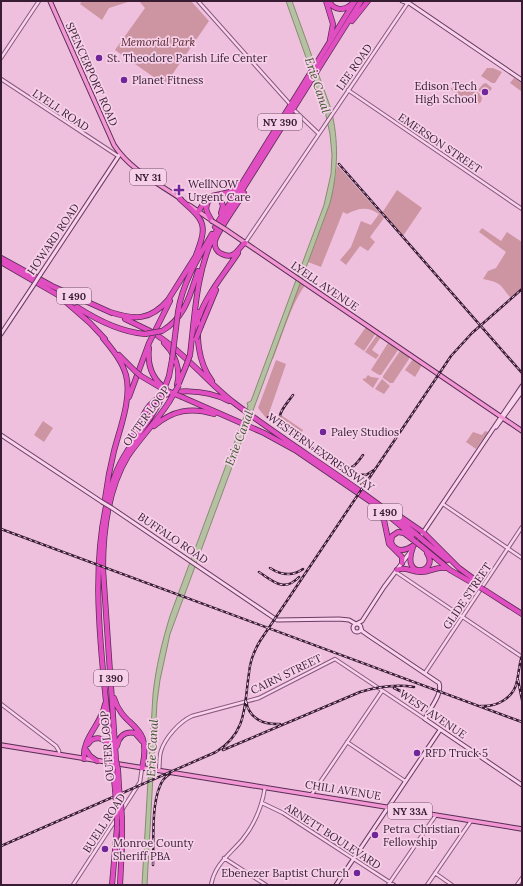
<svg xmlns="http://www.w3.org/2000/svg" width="523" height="886" font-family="Lora,serif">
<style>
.green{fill:#cd94a1}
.water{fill:#b6c1a3;stroke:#808f6a}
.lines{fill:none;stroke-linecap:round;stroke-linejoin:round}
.tertiary-casing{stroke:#88587f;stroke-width:4.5}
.secondary-casing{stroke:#6a3b63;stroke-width:5}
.primary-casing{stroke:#552c51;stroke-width:5.5}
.motorway-casing{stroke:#552c51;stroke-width:6}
.tertiary{stroke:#f9d3ec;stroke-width:2.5}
.secondary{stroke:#f9d3ec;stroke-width:3}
.primary{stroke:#f396d4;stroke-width:3.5}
.motorway{stroke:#e14ec2;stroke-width:4.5}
.rail-casing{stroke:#371c34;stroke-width:2.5}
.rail{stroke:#f6d0e8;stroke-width:1;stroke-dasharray:3;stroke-linecap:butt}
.secondary-bridge-casing{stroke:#6a3b63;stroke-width:5;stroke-linecap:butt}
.primary-bridge-casing{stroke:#552c51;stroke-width:5.5;stroke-linecap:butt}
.motorway-bridge-casing{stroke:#552c51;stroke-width:6;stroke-linecap:butt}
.secondary-bridge{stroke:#f9d3ec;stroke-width:3}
.primary-bridge{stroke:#f396d4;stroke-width:3.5}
.motorway-bridge{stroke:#e14ec2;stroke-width:4.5}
.poi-dot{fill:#702698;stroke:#f6d0e8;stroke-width:1.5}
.labels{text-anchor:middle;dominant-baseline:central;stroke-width:3.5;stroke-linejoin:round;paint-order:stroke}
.shield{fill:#f6d0e8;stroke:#70526a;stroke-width:1}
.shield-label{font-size:10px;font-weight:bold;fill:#371c34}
.park-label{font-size:11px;font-style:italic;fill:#542227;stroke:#f6d0e8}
.poi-label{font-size:11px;fill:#371c34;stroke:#f6d0e8;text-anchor:start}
.street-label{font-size:11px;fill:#371c34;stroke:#f6d0e8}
.water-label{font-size:12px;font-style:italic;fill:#3d572b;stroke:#f6d0e8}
</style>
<rect width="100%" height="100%" fill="#efc0de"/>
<path class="green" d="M82 1H131L109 8 102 20 80 4Z
M139 1H191L209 21 165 85 115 50 145 8Z
M487 68H493L502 72 495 83H492L481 76Z
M514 78 522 83 521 91 510 83Z
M460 81 479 93 482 98 481 102 477 105 472 104 450 89 451 88 453 89C453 85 455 81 460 81Z
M486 83 492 88 487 96H485L478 90 483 84Z
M337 166 339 167 384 218 370 237 375 242 368 251 360 246 346 265 340 260 351 247 361 221 371 225 379 214C368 206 358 208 347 214L343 212 321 267 308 262C320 230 333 200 337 166Z
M397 190 422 208 403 236 382 213Z
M482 228 501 241 507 232 522 242V288L511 298C507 294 505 291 502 287 498 282 489 280 483 279L488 271 496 268 506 252 479 232Z
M300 281 305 285C290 307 283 334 273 359L272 358Z
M366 327 376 333 364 351 354 344Z
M377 335 381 337 372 350 379 355 376 359 365 352Z
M388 343H390L398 350 381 375H379L371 370Z
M402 350 409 355V359L393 383H390L383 378V376L400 351Z
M413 359 422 365 415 377 405 370Z
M276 360 286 364 267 419 258 408Z
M368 375 371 377 379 378 373 388 363 380V378L365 379Z
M382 379 390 386 384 394 375 389Z
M281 415 303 430 298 438C290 432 279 427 281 415Z
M43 421 53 428 44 442 34 435Z
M485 431 488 432 476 449 466 442 473 432 482 435Z"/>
<path class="water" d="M286 1H292L331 109C339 141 338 171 330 203L170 634 160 680 157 702 147 885H142L153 694C156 667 162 642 170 616L248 406 247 403 251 401 324 205 331 174 332 155 330 134 325 111Z"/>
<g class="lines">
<defs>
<path id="tertiary" d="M198 1 289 103
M1 58 39 1
M1 79 118 156
M348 90 522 209
M295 111 318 133
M245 243 409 1
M443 504 522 558
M396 572 522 657
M425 673 522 527
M1 704 56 746 59 751V754
M347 742 405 781
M159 770C160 764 159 757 161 751 165 738 179 722 192 716L259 698 335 659 425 719
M312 794 382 691
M262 803 283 813 394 885
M122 810 140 782 142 768
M224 858 266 885
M435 873 452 885
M73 885 116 819
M211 885C215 864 229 855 242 840 255 824 262 807 265 787
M388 885 436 815
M427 885 471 821
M517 885 522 878"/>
<path id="secondary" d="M402 1 408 3
M406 1 522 80
M40 275 120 154
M1 334 33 286
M496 427 522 391
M1 435 102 502
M112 508 277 620 339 619 349 620 356 624
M416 543 522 386
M356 624 362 621 384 587 411 551
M353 628a4 4 0 1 1 8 0a4 4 0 1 1-8 0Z
M361 628 362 631 369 636 439 683C443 694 429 709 425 719L522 785
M336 885 440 730"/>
<path id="primary" d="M50 1 114 145C130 170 158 183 181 199
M189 205 211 220
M225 229 522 431
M1 745 522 829"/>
<path id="motorway" d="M326 1 333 24 330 40
M329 1C334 11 344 11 352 4
M352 21 368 1
M244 193C238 203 217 232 215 241 214 247 217 252 222 254 226 256 231 256 234 254 239 251 240 246 245 243
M212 196 230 192 239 184
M180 199C205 221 208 224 196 255
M198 212 206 200
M212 221C207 213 203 207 210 199L217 198 221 200 223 206 221 213
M215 227 355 1
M1 258 52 286 112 313
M1 262 58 295 90 323 105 339
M77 307C97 320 121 332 145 334
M110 312C134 320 150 321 168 300L197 254
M178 312C182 284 198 258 212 234
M198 312C197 337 197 361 212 381
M199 317C206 295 225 273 238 253
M125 319 150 331
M201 326 216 290
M162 331C185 318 190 295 198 271
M158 336C186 354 207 382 233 402 293 448 358 485 416 534
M103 338C112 349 122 361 126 375 132 398 120 428 114 451 110 467 107 483 105 499
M164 343C175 354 181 369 177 385
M149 348C147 365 152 379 166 389
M119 355 135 371
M190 355C195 314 196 273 214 235L361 1
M141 376 163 389
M169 376 172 360
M179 383 186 366
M129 397 149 343 170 301
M182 397 264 433 295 450 377 506 414 537
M154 426C173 410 191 407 214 414
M133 437C138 427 142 414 150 405 169 385 207 390 229 401
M376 508 384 520 389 544 402 557V563
M395 513 424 533 459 568 478 582
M412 539 404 533 398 532 392 536 391 542C395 553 406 551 414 545
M424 541 447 560
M421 546 450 570 476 585
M413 547C400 581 440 573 427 553
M397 570C405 566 411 572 420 572 429 573 436 566 446 568
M486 591 522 614
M114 698C124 731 153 721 142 768
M88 744C94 735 105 737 109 747
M117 746C119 736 125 731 135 733L142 741
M86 750 90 756 97 761
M84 759C82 737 102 724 105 704
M112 759C104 672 84 559 115 475 125 448 146 428 159 403
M116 760 103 569C103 532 108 489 128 456 141 437 157 421 169 402
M113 769 115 789
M118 770 119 787
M112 885 117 827
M120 885 122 846V819"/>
</defs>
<use href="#tertiary" class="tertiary-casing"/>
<use href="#secondary" class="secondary-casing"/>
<use href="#primary" class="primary-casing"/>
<use href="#motorway" class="motorway-casing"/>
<use href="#tertiary" class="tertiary"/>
<use href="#secondary" class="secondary"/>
<use href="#primary" class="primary"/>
<use href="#motorway" class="motorway"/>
<defs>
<path id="rail" d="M339 164 522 373
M293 395C282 410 272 417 289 433L351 474 366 475 374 470
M268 417 282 428
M341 467C353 471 357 463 363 455
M1 529 522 722
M270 568C281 575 292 577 303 569
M259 572C273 581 284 593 299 577
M518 680 522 700
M394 688 415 698
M246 701C249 719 264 725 280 724
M481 706C497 707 514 698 517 681 519 672 519 664 522 656
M223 750 360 692C377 687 396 684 414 687
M1 846 216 752C248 732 244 705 249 673 250 661 254 651 260 641L451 356 472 333 522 289
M153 865C154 843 151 806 160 786 162 780 165 777 170 774"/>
</defs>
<use href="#rail" class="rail-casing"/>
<use href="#rail" class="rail"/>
<defs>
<path id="secondary-bridge" d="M33 286 40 275
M102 502 112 508"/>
<path id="primary-bridge" d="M212 221 225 229"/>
<path id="motorway-bridge" d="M145 334 162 331
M196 339 201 326
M172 360 178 312
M186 366 190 355
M135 371 141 376
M165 390 182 397
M169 402 179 385
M159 403 169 376
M416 534 424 541
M412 539 421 546
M476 585 486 591
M112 759 113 769
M116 760 118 770
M119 787 120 800
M115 789 116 802
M121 804 122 819
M117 810V827"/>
</defs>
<use href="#secondary-bridge" class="secondary-bridge-casing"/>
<use href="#primary-bridge" class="primary-bridge-casing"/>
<use href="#motorway-bridge" class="motorway-bridge-casing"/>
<use href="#secondary-bridge" class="secondary-bridge"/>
<use href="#primary-bridge" class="primary-bridge"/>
<use href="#motorway-bridge" class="motorway-bridge"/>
</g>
<g class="poi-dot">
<circle cx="99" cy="58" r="4"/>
<circle cx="124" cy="80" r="4"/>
<circle cx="485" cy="92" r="4"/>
<path d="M177 184h4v4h4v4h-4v4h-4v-4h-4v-4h4z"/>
<circle cx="323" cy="432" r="4"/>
<circle cx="417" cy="753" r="4"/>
<circle cx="375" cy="835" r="4"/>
<circle cx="105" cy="849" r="4"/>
<circle cx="357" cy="873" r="4"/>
</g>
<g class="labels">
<g class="shield">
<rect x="258" y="114" width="44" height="16" rx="3"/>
<rect x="130" y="169" width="36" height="16" rx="3"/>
<rect x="57" y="288" width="34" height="16" rx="3"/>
<rect x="368" y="504" width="34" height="16" rx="3"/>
<rect x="94" y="670" width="34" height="16" rx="3"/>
<rect x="388" y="803" width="44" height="16" rx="3"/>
</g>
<g class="shield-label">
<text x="280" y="122">NY 390</text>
<text x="148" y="177">NY 31</text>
<text x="74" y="296">I 490</text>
<text x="385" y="512">I 490</text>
<text x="111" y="678">I 390</text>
<text x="410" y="811">NY 33A</text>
</g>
<g class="park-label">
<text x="158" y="42">Memorial Park</text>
</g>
<g class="poi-label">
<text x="107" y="58">St. Theodore Parish Life Center</text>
<text x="132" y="80">Planet Fitness</text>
<text x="477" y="86" text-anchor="end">Edison Tech<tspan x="477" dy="13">High School</tspan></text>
<text x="188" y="184">WellNOW<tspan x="188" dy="13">Urgent Care</tspan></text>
<text x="331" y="432">Paley Studios</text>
<text x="425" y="753">RFD Truck 5</text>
<text x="383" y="829">Petra Christian<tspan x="383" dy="13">Fellowship</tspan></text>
<text x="113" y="843">Monroe County<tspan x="113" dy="13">Sheriff PBA</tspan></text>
<text x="349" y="873" text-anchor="end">Ebenezer Baptist Church</text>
</g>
<g class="street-label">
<text transform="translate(354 67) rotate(-55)">LEE ROAD</text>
<text transform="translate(92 74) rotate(66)">SPENCERPORT ROAD</text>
<text transform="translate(61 110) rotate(34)">LYELL ROAD</text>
<text transform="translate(440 143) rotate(34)">EMERSON STREET</text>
<text transform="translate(53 239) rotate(-56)">HOWARD ROAD</text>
<text transform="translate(325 286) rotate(34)">LYELL AVENUE</text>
<text transform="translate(146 416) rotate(-54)">OUTER LOOP</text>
<text transform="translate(321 452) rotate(35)">WESTERN EXPRESSWAY</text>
<text transform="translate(173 538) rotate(34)">BUFFALO ROAD</text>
<text transform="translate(467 596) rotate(-56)">GLIDE STREET</text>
<text transform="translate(286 674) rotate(-26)">CAIRN STREET</text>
<text transform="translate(433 714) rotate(34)">WEST AVENUE</text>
<text transform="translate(107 746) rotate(-95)">OUTER LOOP</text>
<text transform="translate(343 790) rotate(9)">CHILI AVENUE</text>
<text transform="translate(104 823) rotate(-57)">BUELL ROAD</text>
<text transform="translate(333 836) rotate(33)">ARNETT BOULEVARD</text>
</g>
<g class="water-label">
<text transform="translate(318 85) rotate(72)">Erie Canal</text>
<text transform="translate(239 438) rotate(-69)">Erie Canal</text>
<text transform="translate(152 748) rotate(-87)">Erie Canal</text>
</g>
</g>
<rect width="523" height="886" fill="none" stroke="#371c34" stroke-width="4"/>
</svg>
